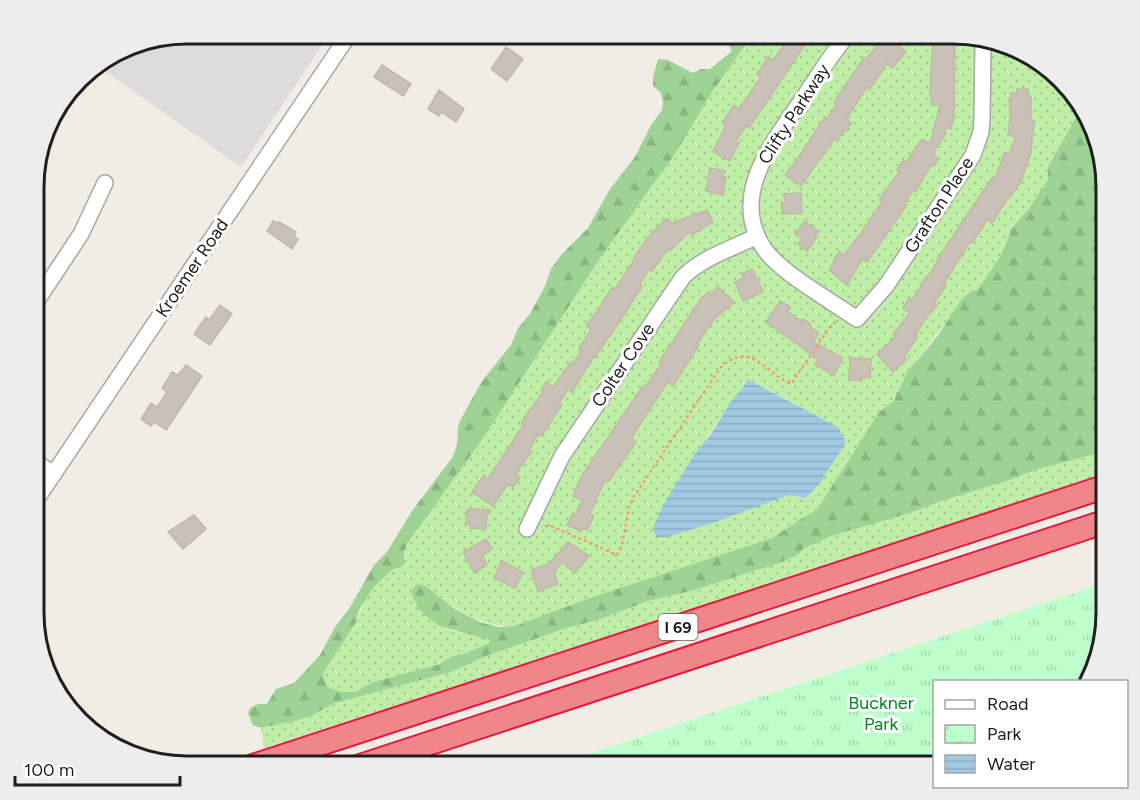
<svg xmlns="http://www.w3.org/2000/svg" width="1140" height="800" font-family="Figtree,sans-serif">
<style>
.residential{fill:#dddcdc}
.grass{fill:url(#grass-dots);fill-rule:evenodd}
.forest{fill:url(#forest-firs)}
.park{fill:url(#park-tufts)}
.water{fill:url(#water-rules)}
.building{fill:#c9c1b7;stroke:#c3b7a5;stroke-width:1.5}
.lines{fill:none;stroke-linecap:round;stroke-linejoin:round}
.minor-casing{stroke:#a6a6a6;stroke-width:18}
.highway-casing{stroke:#e91740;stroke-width:26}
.path{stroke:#ff8c66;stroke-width:2;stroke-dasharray:3 3;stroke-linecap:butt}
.minor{stroke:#fff;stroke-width:15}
.highway{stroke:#ee868a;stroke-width:22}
.labels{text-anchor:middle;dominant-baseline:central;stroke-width:6;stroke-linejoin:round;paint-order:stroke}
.shield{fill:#fff;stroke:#626262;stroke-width:1.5}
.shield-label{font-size:16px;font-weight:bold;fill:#1f1f1f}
.street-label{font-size:18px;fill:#1f1f1f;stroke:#fff}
.park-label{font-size:18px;fill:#038721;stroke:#fff}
.rim{fill:none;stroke:#1f1f1f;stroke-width:3}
</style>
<defs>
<pattern id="grass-dots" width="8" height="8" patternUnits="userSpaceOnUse" patternTransform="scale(1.5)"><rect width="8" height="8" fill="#bfeea6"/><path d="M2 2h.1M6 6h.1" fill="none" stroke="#a4cc8e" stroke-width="1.8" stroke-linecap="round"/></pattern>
<pattern id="forest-firs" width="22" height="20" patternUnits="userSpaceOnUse" patternTransform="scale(1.5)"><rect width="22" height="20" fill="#9fd396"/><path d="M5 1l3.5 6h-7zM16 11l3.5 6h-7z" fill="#88b581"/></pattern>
<pattern id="park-tufts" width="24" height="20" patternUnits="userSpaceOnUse" patternTransform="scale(1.5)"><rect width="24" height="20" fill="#befecc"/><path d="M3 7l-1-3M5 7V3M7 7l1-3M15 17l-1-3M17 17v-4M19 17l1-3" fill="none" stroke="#a3d9af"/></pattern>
<pattern id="water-rules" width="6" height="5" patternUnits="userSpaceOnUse" patternTransform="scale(1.5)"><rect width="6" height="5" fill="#a1c9e1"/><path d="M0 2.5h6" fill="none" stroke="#8aacc1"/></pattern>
</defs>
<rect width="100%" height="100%" fill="#f0eee4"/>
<path class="residential" d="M186 33H330L241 167 96 65 137 41Z"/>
<path class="grass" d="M758 33H964L1047 64 1083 105 1048 165V180L1029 208 1012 228 1001 255 978 289 971 291 907 372 894 401 879 412 872 423 818 508 772 538 515 626C478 628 452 606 424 585L435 623 439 626C455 634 474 633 491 640L489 643C451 660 412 673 371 684 364 685 360 690 354 692 346 695 335 690 327 687L323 673 355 624 366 598 374 587 406 558 404 552 407 544 484 437 601 257 675 154 711 94 743 48ZM746 380 765 388 838 427 819 484 806 498 789 495 710 524 667 537H657L664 503 732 400 744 386Z
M1107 451V474L264 748 261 728 311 716 335 703 451 672 489 655 567 628 601 619 648 601 695 590 782 562 799 554 803 549 832 536 910 513 944 500 1010 480 1035 470Z"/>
<path class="forest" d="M713 33H758L743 48 711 94 675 154 601 257 484 437 407 544 404 552 405 563 402 566 392 570 374 587 359 610 355 624 323 673 327 687 341 692H355L371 683 439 664 451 657 469 652 489 643 490 640 439 626 418 609 411 592 416 585H424L455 609 480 622 498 627 515 626 590 598 772 538 818 508 872 423 879 412 894 401 907 372 936 338 962 299 971 291 978 289 1001 255 1012 228 1029 208 1048 180V166L1083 105 1087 110 1107 176V451L1035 470 1010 480 944 500 910 513 832 536 803 549 799 554 782 562 695 590 648 601 601 619 567 628 489 655 451 672 335 703 311 716 298 720 261 728 253 725 248 713 250 708 258 704H267L276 689 294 683 320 655 335 627 349 609 374 565 387 552 412 511 452 458 457 445 458 427 461 419 482 381 511 345 518 328 530 314 545 286 551 269 562 254 588 228 610 189 635 157 651 125 662 110 663 101 660 92 653 86V77L658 59 668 60 693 73 701 69H710L732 51 726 40Z"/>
<path class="park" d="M1107 582V624L1085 681 934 682V767H549Z"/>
<path class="water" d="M747 379 838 427 845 440 844 446 819 484 806 498 789 495 710 524 667 537H657L653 531 654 525 664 503 696 452 709 437 732 400 744 386Z"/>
<path class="building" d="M793 33H813L749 128 746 126 735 142 739 143 730 161 713 152 726 125 722 123 734 105 739 109 761 77 757 74 768 57 773 60Z
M937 33H954L955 39 954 117 951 129 945 128 944 132 946 133 933 153 938 159 934 166 931 165 916 191 914 189 904 204 907 205 867 262 862 259 847 285 829 270 835 260 834 259 839 252 844 255 861 233 882 202 879 200 899 172 897 170 903 161H907L922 139 930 144 940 105H932L930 93 933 36H937Z
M891 39 906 52 892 68 887 63 870 89 867 87 846 119 852 123 846 131 844 130 838 140 835 138 801 186 785 175 791 167H792L825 117 827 118 837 104 834 102 864 58 866 59 880 42 884 46Z
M506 47 523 59 507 81 491 69Z
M382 65 411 84 403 96 374 77Z
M1017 89H1028V97H1031V120H1034L1031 152 1021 182 1006 201 992 223 988 219 972 243 970 242 943 285 946 286 934 303 937 305 931 313 930 312 915 335 918 336 904 357 906 360 893 372 877 354 896 336 893 334 910 313 903 308 909 299 912 300 922 285 921 284 927 276 928 277 938 261 937 260 992 178 995 179 1004 153 1009 154 1016 137 1008 135 1011 109H1010L1009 99H1011V93H1017Z
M439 90 464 109 456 122 441 112 439 116 428 109Z
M710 168 725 171 722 177H726L723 195 706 191Z
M801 193 802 213 782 214 781 202H785L784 194Z
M707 210 713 222 692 235 690 231 670 251 668 249 652 271 649 269 640 284 642 287 613 331 595 357 594 356 572 392 568 389 559 403 562 405 541 436 538 435 529 449 532 451 515 474 520 477 513 487 508 484 493 506 472 492 484 475 488 478 508 449 523 425 522 421 543 392 541 390 546 382 553 387 571 362 573 364 582 350 579 348 591 330 586 325 597 312 612 287 615 289 635 259 634 257 650 235 667 218 672 223Z
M273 221 278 223 279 222 296 232 294 236 298 239 292 249 267 231Z
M805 221 819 232 815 236 817 237 807 251 798 244 802 239 795 234Z
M752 269 763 292 743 301 735 282 744 278 742 274Z
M718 287 734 302 728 309 726 308 718 316 717 315 697 344 699 345 673 386 668 382 647 413 631 439 636 442 608 482 605 480 590 514 594 516 587 530 583 528 581 531 567 525 572 515 575 516 582 500 573 496 581 477 642 387 647 385 662 363 659 362 700 300 708 292 711 295Z
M780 301 790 307 787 311 801 321 803 319 810 324 811 328 819 333 813 342 843 358 834 375 815 365 818 359 766 322Z
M220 305 232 314 210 345 194 334 206 317 209 320Z
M850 358 871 359 870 378 862 377V380H849Z
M186 365 202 376 166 430 154 422 151 426 141 419 151 403 157 407 167 392 162 388 172 372 178 375Z
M467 509 491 510 487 515 486 529 470 528 471 525 466 524Z
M194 515 206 529 183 549 168 532Z
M486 539 492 549 482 556 487 565 474 573 463 552Z
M568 542 589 556 575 573 562 562 554 573 558 584 538 591 531 570 550 563Z
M502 561 523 572 515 588 494 578Z"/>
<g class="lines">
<defs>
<path id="minor" d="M849 33C831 54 817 78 801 101 772 144 728 197 765 250 784 275 830 300 857 319L886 286 973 155 981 132 982 119 983 41
M34 305 81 234 105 183
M34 461 54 474
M34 503 350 33
M527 529 562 456 683 277C703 257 732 249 757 236"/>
<path id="highway" d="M250 767 1107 486
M357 767 1107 521"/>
</defs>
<use href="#minor" class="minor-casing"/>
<use href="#highway" class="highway-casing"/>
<path class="path" d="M545 526H551L617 555C627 539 624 516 633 498L720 368C751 339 765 373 791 384L829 328 836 321"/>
<use href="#minor" class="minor"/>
<use href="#highway" class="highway"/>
</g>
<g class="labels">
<rect class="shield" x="658.5" y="614" width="39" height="26" rx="4.5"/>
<g class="shield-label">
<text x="678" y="627">I 69</text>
</g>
<g class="street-label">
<text transform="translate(794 114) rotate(-57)">Clifty Parkway</text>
<text transform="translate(939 205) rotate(-57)">Grafton Place</text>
<text transform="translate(192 268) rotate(-56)">Kroemer Road</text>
<text transform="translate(623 365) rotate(-56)">Colter Cove</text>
</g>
<g class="park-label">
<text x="881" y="703">Buckner<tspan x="881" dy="21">Park</tspan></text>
</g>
</g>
<path d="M0 0H1140V800H0ZM187 44H953A143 143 0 0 1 1096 187V613A143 143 0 0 1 953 756H187A143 143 0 0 1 44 613V187A143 143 0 0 1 187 44Z" fill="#ededed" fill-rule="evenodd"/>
<path class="rim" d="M187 44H953A143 143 0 0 1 1096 187V613A143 143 0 0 1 953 756H187A143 143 0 0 1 44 613V187A143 143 0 0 1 187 44Z"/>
<rect x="933" y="680" width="195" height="108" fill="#ffffff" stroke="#a5a5a5" stroke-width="1.5"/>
<rect x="945" y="700" width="30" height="9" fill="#ffffff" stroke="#a5a5a5" stroke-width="1.5"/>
<text x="987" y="710" font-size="18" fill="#1f1f1f">Road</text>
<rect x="945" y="725" width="30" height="18" fill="url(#park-tufts)" stroke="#a5a5a5" stroke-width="1.5"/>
<text x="987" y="740" font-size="18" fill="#1f1f1f">Park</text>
<rect x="945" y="755" width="30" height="18" fill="url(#water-rules)" stroke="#a5a5a5" stroke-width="1.5"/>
<text x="987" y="770" font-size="18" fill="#1f1f1f">Water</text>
<path d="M15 776v9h165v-9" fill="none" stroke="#1f1f1f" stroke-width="3"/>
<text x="24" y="776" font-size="18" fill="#1f1f1f" stroke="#ffffff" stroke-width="4.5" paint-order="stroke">100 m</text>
</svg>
